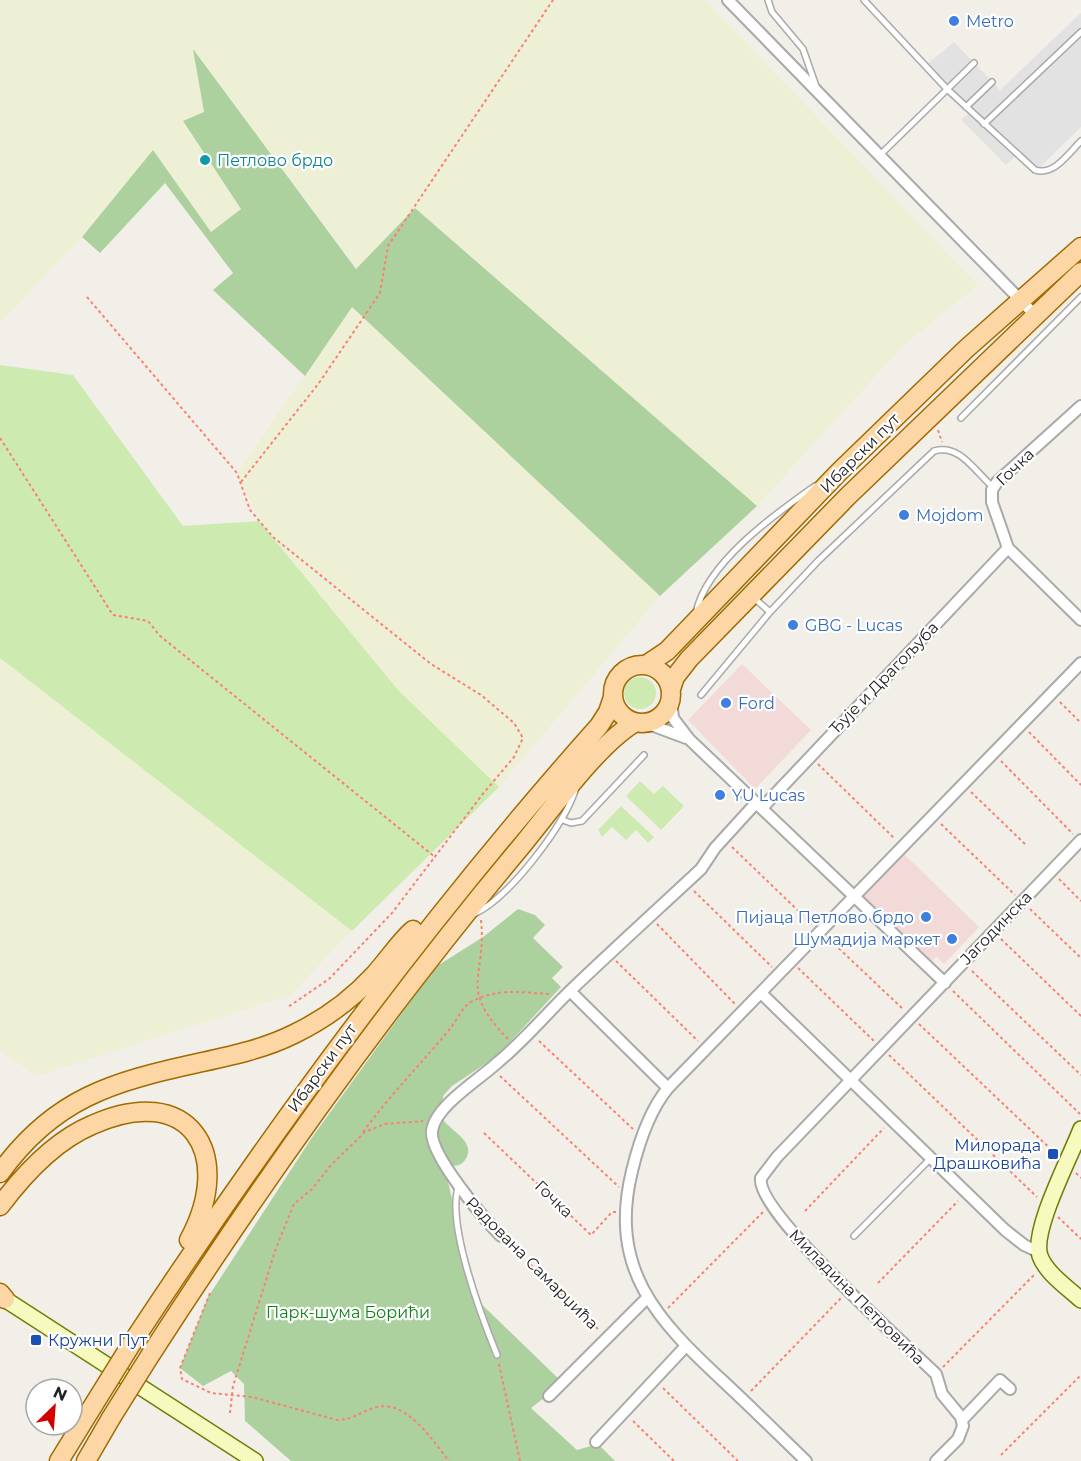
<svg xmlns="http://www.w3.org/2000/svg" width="1081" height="1461" font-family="Montserrat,sans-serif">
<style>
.commercial{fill:#f2dad9}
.farmland{fill:#eef0d5}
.grass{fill:#cdebb0}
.forest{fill:#add19e}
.parking{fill:#e2e2e2}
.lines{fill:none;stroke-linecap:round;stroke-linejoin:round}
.lane-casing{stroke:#a9a9a9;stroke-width:8}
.street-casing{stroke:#a9a9a9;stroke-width:14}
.secondary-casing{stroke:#707d05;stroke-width:18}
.primary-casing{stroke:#a06b00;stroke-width:21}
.path{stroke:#fa8072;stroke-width:2;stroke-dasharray:3 3;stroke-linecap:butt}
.lane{stroke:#fff;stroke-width:5}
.street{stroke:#fff;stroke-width:10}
.secondary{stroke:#f7fabf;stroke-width:15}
.primary{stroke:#fcd6a4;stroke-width:18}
.primary-bridge-casing{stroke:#a06b00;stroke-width:21;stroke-linecap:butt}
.primary-bridge{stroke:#fcd6a4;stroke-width:18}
.shop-dot{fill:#3f7fe0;stroke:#fff;stroke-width:2}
.culture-dot{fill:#0f9aa8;stroke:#fff;stroke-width:2}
.transit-dot{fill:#1a4fb4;stroke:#fff;stroke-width:2}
.labels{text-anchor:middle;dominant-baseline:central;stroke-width:4.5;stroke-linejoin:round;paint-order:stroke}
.shop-label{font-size:16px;fill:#366cbe;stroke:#fff;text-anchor:start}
.culture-label{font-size:16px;fill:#0d838f;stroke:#fff;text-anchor:start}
.street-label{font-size:16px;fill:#222;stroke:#fff}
.transit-label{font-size:16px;fill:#164399;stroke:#fff;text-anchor:end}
.park-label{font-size:16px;fill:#0c8416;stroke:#fff}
</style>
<rect width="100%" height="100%" fill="#f2efe9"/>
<path class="commercial" d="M742 664 811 730 755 789 688 720Z
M904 854 979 927 944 964 936 957 930 963 863 897Z"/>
<path class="farmland" d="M0 0H705L978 285 903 346 757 506 415 208 357 269 194 50 204 112 183 122 241 209 211 232 153 150 82 237 0 323Z
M351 307 660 596 499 787 398 690 259 521 237 473Z
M0 658 352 931 290 995 37 1076 0 1051Z"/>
<path class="grass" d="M0 365 73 375 183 526 259 521 398 690 499 787 352 931 0 658Z
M624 693a16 16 0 1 1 32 0a16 16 0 1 1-32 0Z
M640 781 654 794 663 786 684 806 661 830 626 796Z
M621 806 654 837 648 843 636 830 626 840 612 827 602 837 598 830Z"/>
<path class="forest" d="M193 49 356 269 415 208 757 506 660 596 352 307 305 376 213 290 233 273 165 183 100 253 82 237 153 150 211 232 241 209 183 121 204 112Z
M518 909 535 915 545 925 533 938 563 967 552 978 561 987 497 1056 452 1086 443 1096 444 1121C453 1132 477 1143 465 1160 459 1168 453 1166 444 1164L474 1297 563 1383 531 1408 577 1450 598 1444 615 1461H291L245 1421 244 1384 231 1371 203 1386 180 1368 208 1297 313 1136 402 1013 437 966 483 937Z"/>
<path class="parking" d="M1081 13V127L1036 171 1014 157 1006 165 961 120 969 113 925 66 954 42 1000 90Z"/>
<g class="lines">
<defs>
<path id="lane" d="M768 0 772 12 803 49 817 89
M864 0 947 89 1035 170C1054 176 1068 154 1081 141
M966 107 992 82
M984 124 1081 32
M879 156 974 63
M961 418 1081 297
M770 612 818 561 934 451C960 443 976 473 993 487
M696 613C706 563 775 514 815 486
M701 695 770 612 754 598
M563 820 571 823 582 821 644 755
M474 914C509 898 562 828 575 791
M458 1188C447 1226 482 1318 497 1355
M854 1236 931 1158"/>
<path id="street" d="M728 0 1035 315
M1081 406 997 482 992 490V502L1008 548 1081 620
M671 699 673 718 689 739 945 983
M646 723 686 738
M762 808 1008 548
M570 991 668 1088
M761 993 1005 1230 1024 1245 1039 1252
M501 1236C484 1219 429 1154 432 1131 435 1106 480 1079 497 1063 524 1041 546 1014 571 990 614 949 658 909 701 869L715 848 756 803
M549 1396 647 1298
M962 1420 1000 1380 1010 1389
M596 1442 686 1346
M806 1461C779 1435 752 1408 724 1382 657 1320 608 1269 632 1171 639 1142 649 1111 668 1088L1081 663
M936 1461 958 1439 963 1426 961 1417 942 1394 936 1374C906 1345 755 1211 761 1178L777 1157 1081 840"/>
<path id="secondary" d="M1081 1129C1071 1156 1031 1231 1040 1256 1046 1273 1068 1288 1081 1300
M0 1296 255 1461"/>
<path id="primary" d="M613 694a29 29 0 1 1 58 0a29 29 0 1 1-58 0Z
M646 665 667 651 839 472 966 349 1081 247
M671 689 675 677 689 659 848 496 1081 272
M0 1173C54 1098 112 1082 198 1063 230 1056 264 1049 294 1034 325 1019 351 1000 374 975 388 960 399 942 413 930
M0 1206C24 1174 54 1141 92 1125 189 1081 236 1153 189 1240
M0 1293 5 1299
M132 1343C274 1127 427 919 599 726L608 712 613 697
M151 1354C264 1179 385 1009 519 849 549 813 596 746 634 723
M59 1461 91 1409
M86 1461 111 1418"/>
</defs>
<use href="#lane" class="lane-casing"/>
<use href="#street" class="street-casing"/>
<use href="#secondary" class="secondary-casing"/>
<use href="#primary" class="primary-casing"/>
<path class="path" d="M87 297 237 473 250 510 273 537 431 664 481 695 514 723 523 738 514 757 482 795 392 913 329 979 288 1007
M938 430 942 442
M0 438 113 615 148 621 160 636 435 857
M241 482 319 383 380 293 388 246 553 0
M1060 702 1081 723
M1029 732 1081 785
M1001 761 1073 834
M818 764 894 838
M971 792 1025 844
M941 824 1015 895
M732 847 812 924
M1059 879 1081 901
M694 891 772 967
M1030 909 1081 958
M481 920C487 979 457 987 508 1039
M657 924 735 1004
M1001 939 1081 1016
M830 940 904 1010
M616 961 698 1041
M798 968 874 1041
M972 971 1081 1075
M953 991 1080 1114
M919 1024 1056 1154
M539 1041 633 1129
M889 1055 1037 1197
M500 1076 619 1187
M363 1132C390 1095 420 1065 449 1030 456 1022 462 1007 471 1002 498 987 523 993 551 994
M484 1133 591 1235 612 1212H616
M1076 1173 1081 1178
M805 1211 884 1128
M1058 1217 1081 1239
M509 1244 598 1329
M878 1283 958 1201
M210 1293 180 1368 182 1379 211 1393 252 1397 337 1420C353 1420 361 1411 377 1407 407 1400 433 1441 449 1461
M668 1308 763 1212
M499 1364 520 1461
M943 1367 1034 1275
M663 1388 738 1461
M751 1391 841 1298
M230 1413 233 1386 276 1248 294 1204 312 1189 331 1165 365 1132 385 1124 423 1121
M633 1421 674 1461
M1001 1455 1081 1375"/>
<use href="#lane" class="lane"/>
<use href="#street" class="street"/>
<use href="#secondary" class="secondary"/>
<use href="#primary" class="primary"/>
<defs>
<path id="primary-bridge" d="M91 1409 132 1343
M111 1418 151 1354"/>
</defs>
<use href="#primary-bridge" class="primary-bridge-casing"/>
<use href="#primary-bridge" class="primary-bridge"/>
</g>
<g class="shop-dot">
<circle cx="954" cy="21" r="6"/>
<circle cx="904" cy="515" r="6"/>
<circle cx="793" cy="625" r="6"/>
<circle cx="726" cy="703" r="6"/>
<circle cx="720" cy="795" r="6"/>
<circle cx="926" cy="917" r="6"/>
<circle cx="952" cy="939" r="6"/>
</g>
<circle class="culture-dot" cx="205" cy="160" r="6"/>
<g class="transit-dot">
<rect x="1047" y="1148" width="12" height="12" rx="3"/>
<rect x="30" y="1334" width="12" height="12" rx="3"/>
</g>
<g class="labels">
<g class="shop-label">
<text x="966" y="21">Metro</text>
<text x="916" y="515">Mojdom</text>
<text x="805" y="625">GBG - Lucas</text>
<text x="738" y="703">Ford</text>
<text x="732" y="795">YU Lucas</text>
<text x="914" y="917" text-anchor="end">Пијаца Петлово брдо</text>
<text x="940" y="939" text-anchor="end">Шумадија маркет</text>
</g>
<g class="culture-label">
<text x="217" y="160">Петлово брдо</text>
</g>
<g class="street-label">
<text transform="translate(860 453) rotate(-45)">Ибарски пут</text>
<text transform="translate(1015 467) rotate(-44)">Гочка</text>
<text transform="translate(884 678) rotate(-46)">Ђује и Драгољуба</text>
<text transform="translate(996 928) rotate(-46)">Јагодинска</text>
<text transform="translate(322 1068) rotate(-54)">Ибарски пут</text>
<text transform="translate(554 1199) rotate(44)">Гочка</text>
<text transform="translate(532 1263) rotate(45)">Радована Самарџића</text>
<text transform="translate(857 1297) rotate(45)">Миладина Петровића</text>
</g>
<g class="transit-label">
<text x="1041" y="1145">Милорада<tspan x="1041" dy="18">Драшковића</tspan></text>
<text x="48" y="1340" text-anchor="start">Кружни Пут</text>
</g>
<g class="park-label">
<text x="348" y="1312">Парк-шума Борићи</text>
</g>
</g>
<g transform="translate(54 1407) rotate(25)"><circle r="28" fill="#ffffff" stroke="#a7a7a7" stroke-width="1.5"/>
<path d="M0-4.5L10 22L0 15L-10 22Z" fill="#d40000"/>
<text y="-9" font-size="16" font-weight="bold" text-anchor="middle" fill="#222222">N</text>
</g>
</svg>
